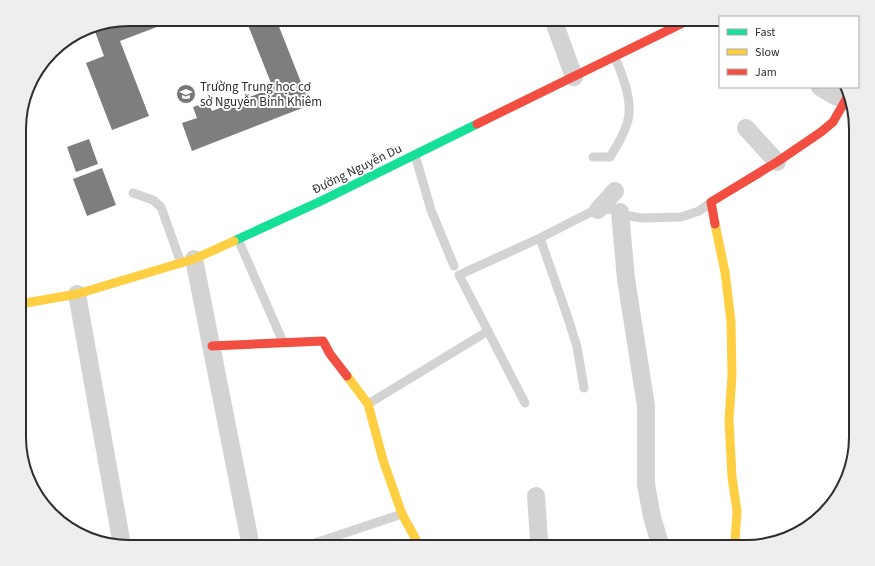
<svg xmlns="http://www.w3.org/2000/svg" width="875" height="566" font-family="'Source Sans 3',sans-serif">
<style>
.building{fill:#7e7e7e}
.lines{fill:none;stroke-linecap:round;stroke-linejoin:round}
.lane{stroke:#d3d3d3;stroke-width:9}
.street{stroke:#d3d3d3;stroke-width:18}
.fast{stroke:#16e098;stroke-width:9}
.slow{stroke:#ffcf43;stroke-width:9}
.jam{stroke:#f24e42;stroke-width:9}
.labels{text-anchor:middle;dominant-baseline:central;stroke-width:4;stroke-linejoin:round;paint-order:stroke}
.poi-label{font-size:13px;fill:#2e2e2e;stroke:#fff;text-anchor:start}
.street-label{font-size:13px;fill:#2e2e2e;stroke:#fff}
.rim{fill:none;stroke:#2e2e2e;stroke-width:2}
</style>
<rect width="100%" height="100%" fill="#fff"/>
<path class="building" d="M129 19H178L120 41 149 116 112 130 86 63 104 56 93 26Z
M228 19H276L310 105 192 151 182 123 197 118 193 107 208 102 212 111 273 88 246 20 230 26Z
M89 139 98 164 76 172 67 147Z
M102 168 116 205 87 216 73 179Z"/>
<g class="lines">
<path class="lane" d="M415 155 431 210 454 266
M593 157H610C617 146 625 133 628 120 633 100 622 75 615 57
M133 193 153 200 161 207 181 263
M540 238 568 318 577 347 584 388
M238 239 283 342
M525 403 459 275 540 238 589 213 598 210 613 209 625 215 641 218 681 217 699 211 710 203
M368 404 488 331
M303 547 402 514"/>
<path class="street" d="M553 19 574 77
M820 87 835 96 849 100
M746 128 777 162
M598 210 615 191
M620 212 626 279 646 406V484L652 517 661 547
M194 259 251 547
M77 294 122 545
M536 496 539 540 542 547"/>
<path class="fast" d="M234 241 321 201 477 124"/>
<path class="slow" d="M715 224 725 272 731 322 732 375 729 420 732 477 737 511 735 542 732 547
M20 304 77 294 194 259 234 241
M347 376 368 404 383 460 402 514 420 547"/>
<path class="jam" d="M477 124 691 19
M715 224 711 202 777 162 821 132 833 122 848 96
M212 346 323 341 330 354 347 376"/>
</g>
<defs>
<symbol id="school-disc" viewBox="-11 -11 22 22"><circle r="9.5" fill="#777" stroke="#fff"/><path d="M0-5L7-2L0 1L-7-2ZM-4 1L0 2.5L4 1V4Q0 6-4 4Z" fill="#fff"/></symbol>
</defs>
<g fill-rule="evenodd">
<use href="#school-disc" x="175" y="83" width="22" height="22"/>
</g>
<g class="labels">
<g class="poi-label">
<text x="200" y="87">Trường Trung học cơ<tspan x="200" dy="15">sở Nguyễn Bỉnh Khiêm</tspan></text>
</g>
<g class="street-label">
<text transform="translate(357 169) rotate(-26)">Đường Nguyễn Du</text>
</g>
</g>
<path d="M0 0H875V566H0ZM129 26H746A103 103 0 0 1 849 129V437A103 103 0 0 1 746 540H129A103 103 0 0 1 26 437V129A103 103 0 0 1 129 26Z" fill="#eee" fill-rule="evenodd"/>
<path class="rim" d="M129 26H746A103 103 0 0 1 849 129V437A103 103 0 0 1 746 540H129A103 103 0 0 1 26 437V129A103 103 0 0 1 129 26Z"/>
<rect x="719" y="16" width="140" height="72" fill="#ffffff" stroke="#ababab"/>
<rect x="727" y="29" width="20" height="6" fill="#16e098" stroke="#ababab"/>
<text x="755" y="36" font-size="12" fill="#2e2e2e">Fast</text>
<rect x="727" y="49" width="20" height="6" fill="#ffcf43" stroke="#ababab"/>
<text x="755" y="56" font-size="12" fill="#2e2e2e">Slow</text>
<rect x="727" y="69" width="20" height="6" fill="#f24e42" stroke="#ababab"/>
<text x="755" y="76" font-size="12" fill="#2e2e2e">Jam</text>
</svg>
